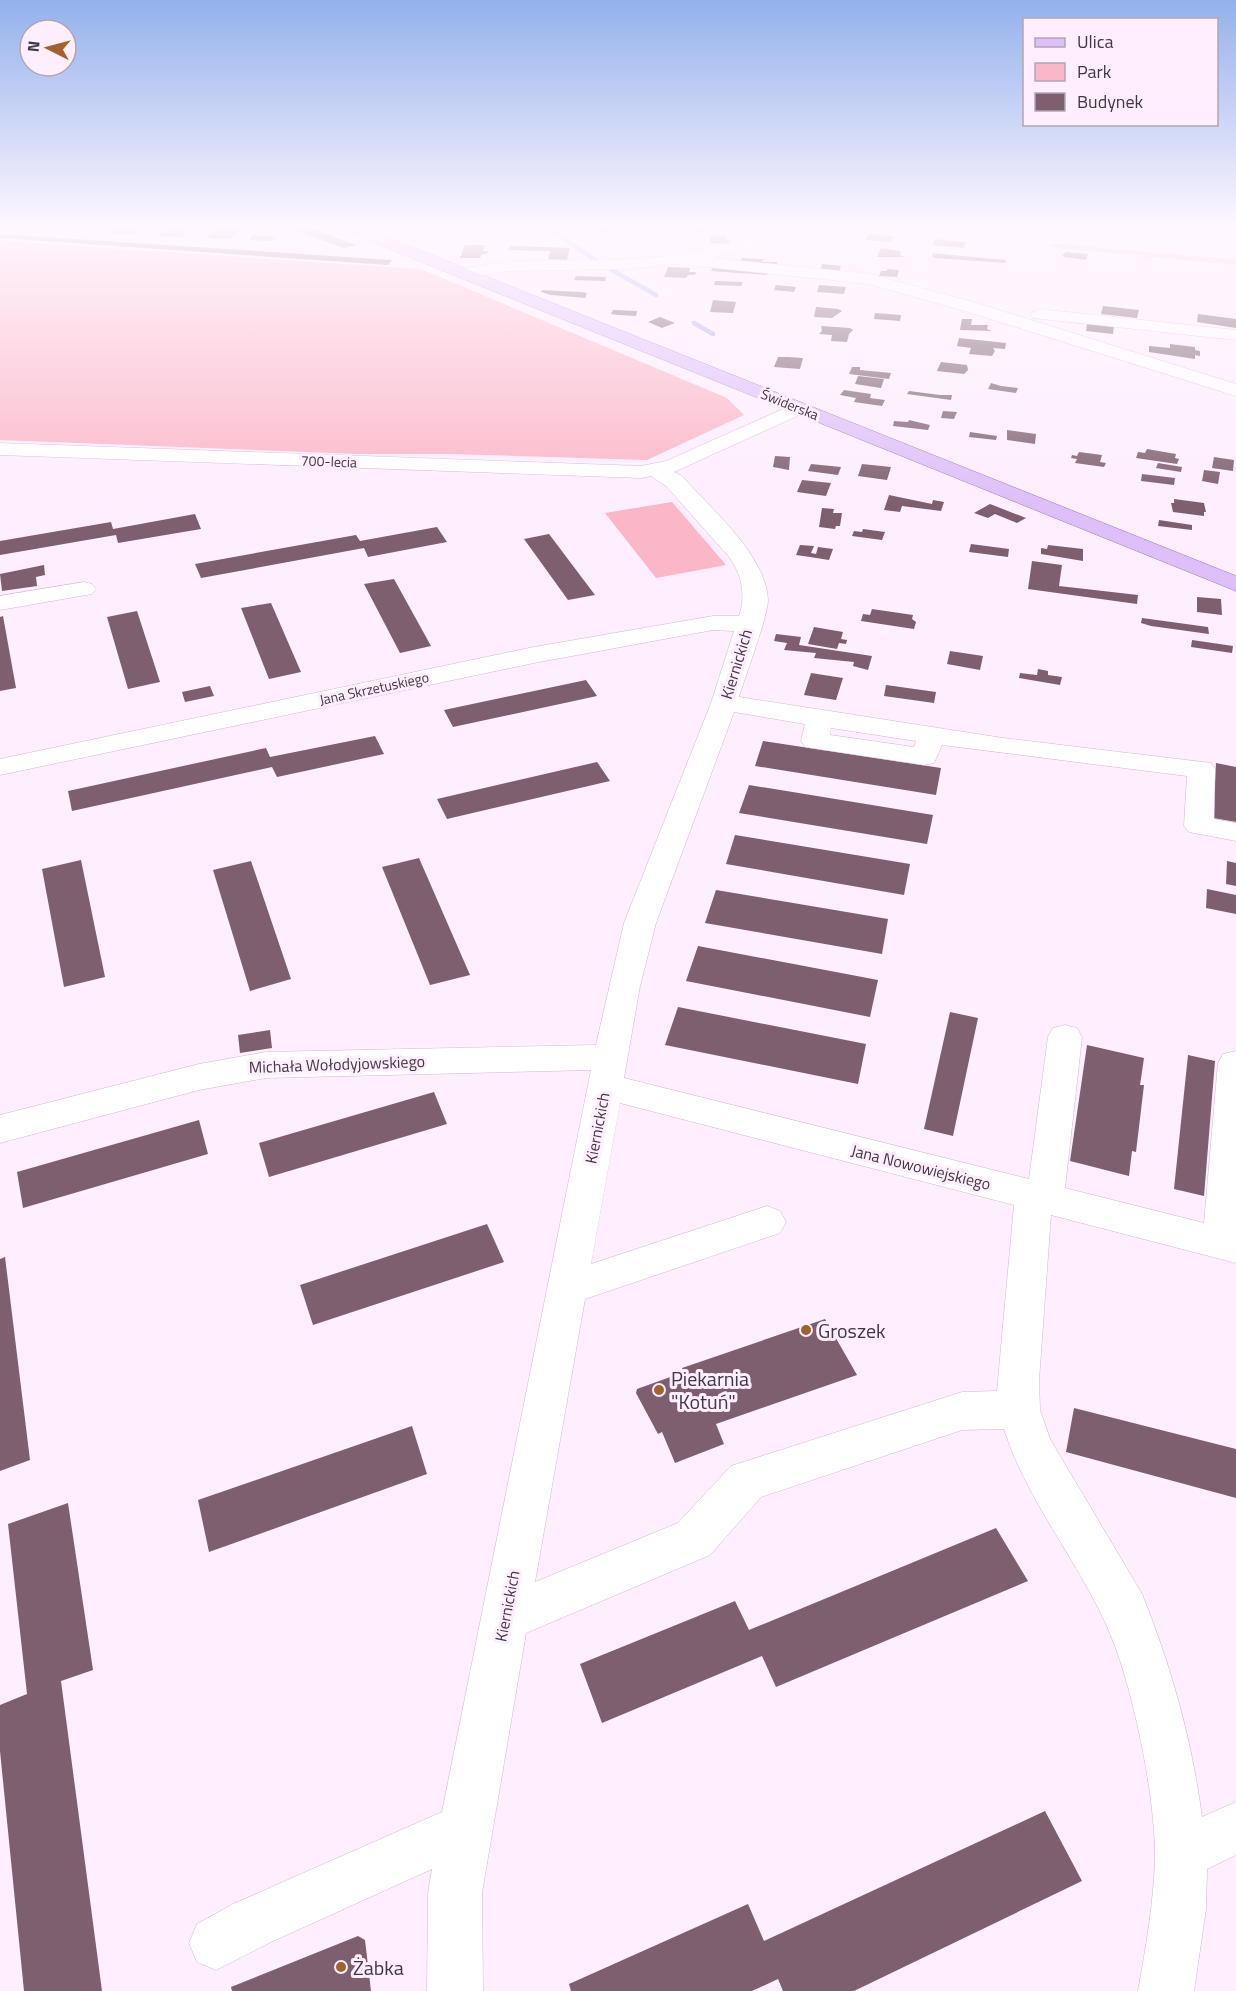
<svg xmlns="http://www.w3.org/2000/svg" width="1236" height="1991" font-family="'Titillium Web',sans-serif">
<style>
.green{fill:#fbb6c7}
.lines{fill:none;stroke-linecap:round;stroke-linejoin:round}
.stream{stroke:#b5acf2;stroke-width:4.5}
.building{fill:#7d5f6f}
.minor-casing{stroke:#d2b8d1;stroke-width:1}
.major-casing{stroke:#9974b6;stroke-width:1}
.minor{fill:#fff;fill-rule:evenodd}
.major{fill:#debff9;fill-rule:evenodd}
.poi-dot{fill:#a2622b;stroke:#feeefe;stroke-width:2}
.labels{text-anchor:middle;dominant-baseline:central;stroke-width:6;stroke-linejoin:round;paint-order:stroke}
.far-street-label{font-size:14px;fill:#413741;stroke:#feeefe}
.street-label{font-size:16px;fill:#413741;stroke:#feeefe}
.near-poi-label{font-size:20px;fill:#413741;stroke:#feeefe;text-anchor:start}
</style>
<rect width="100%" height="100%" fill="#feeefe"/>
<path class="green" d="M0 241 421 269 727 398 744 415 647 460 451 454H357L0 440Z
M1051 243 1236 260V265L1049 247Z
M672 502 726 565 656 578 605 513Z"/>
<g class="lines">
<path class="stream" d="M544 225 598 262
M610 269 656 295
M694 323 713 334"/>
</g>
<path class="building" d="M68 225H94L88 230 64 229Z
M118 225H144L134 234 109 233Z
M169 225H194L182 237 157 236Z
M218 225H243L230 239 206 238Z
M282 225H302L356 245 344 248Z
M595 225H612V232H595Z
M696 225H704L718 226 717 230 704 228V232H696Z
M908 225H945V229L908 227Z
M0 234 392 260 388 265 0 238Z
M868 234 893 236 891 242 865 240Z
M253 235 277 237 273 241 249 240Z
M712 235 726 236 725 239H730L728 244 709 243Z
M935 239 966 242 964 248 933 245Z
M465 245H485L483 251H488L487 254H482L480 258H460Z
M510 246H516L570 248 567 260 548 259 550 251 508 250Z
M881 248 901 251 900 255 904 257H877Z
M1066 252 1088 254 1086 260 1064 257 1062 256Z
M933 253 961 256 1006 260 1005 263 935 258 932 256Z
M742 258 764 259 762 262H778L775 267 740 264Z
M822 264 832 265 841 266 839 271 821 269Z
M714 265 769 271 767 275 711 271Z
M668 267 690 268 689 272H696L695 275H688L686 278 664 277Z
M887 269 899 270 897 277 879 276 881 271H887Z
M576 276 606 277 605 281 574 280Z
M715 281 743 282 741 286 714 285Z
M776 285 796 287 794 292 774 290Z
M819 285 846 287 844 294 817 292Z
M542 290 581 292 587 293 585 298 551 295 541 292Z
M713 300 736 302 733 313 710 312Z
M1103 306 1139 310 1137 318 1101 314Z
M816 307 838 309 842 311 832 318 814 317Z
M613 310 637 311 636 316 618 315 611 314Z
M875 313 901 315 900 321 874 319Z
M1198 314 1236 319V328L1197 322Z
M660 317 675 323 662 328 648 322Z
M1068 318 1114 325 1113 334 1086 331 1087 324 1067 322Z
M962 319H972L971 325H988L987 329 992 331 960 330Z
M821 326 850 328 853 330 849 334 847 342 831 341 832 335 819 334 822 331Z
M959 338 1006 343 1005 349 993 348 995 351 992 356 969 354 971 348 957 346Z
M1170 344 1195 347V350L1200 351V356L1195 355V359L1149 352V346L1170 348Z
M778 357H788L803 358 800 369 774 367Z
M941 362 967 365 968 370 964 374 937 371Z
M852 367H860V370L891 373 889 379 849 374Z
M858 376 884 379 881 388 855 384Z
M991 383 1001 386 1018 388 1016 393 988 389Z
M844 390 871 394 870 398 885 400 882 406 854 402 856 398 840 395Z
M909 391 940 395H952L951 400 907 394Z
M943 411 957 412 954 419 941 418Z
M909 420 930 425 928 430 893 426 894 421 908 422Z
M1007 430 1036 434 1035 444 1007 440Z
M970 432 997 436 996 440 969 437Z
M1147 449 1176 454 1175 458 1179 459 1177 464 1136 458 1138 452 1145 453Z
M1079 452 1102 455 1100 462 1106 463 1104 467 1075 463 1077 459 1071 458 1072 455 1077 456Z
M775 456 790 457 789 470 773 467Z
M1214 457 1234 460 1233 471 1212 468Z
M1158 463 1182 467 1181 472 1156 468Z
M811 464 841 467 838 475 808 471Z
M862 464 891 467 887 480 858 476Z
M1204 470 1220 472 1218 484 1202 481Z
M1142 474 1175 478 1174 485 1141 481Z
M802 480 831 483 826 496 797 492Z
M889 495 932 504 933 500 944 502 941 511 902 506 900 512 884 510Z
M1174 499 1204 503 1206 512H1204V516L1173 512 1171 503H1174Z
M990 504 1026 518 1017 523 995 514 988 518 974 513Z
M822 508 834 509 833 513H842L840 526H836L835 529 819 527Z
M195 514 201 529 118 543 116 535 0 555V541L111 522 113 529Z
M1159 520 1192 525V530L1158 526Z
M437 527 447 542 368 557 364 548 201 578 195 564 356 535 360 541Z
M863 529 885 532 882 540 852 536 854 531 862 532Z
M549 534 595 595 568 600 524 539Z
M971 544 1009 549 1008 557 969 552Z
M800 545 814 546 811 553 816 554 818 547 833 549 829 560 810 557 796 555Z
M1048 545 1083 549V561L1041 554V548L1047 549Z
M1032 561 1062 565 1059 586 1138 595 1137 604 1028 589Z
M44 565 45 575 36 577 37 586 2 591 0 574Z
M394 579 431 646 400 653 364 584Z
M1197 597 1221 599 1222 615 1197 612Z
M271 603 301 672 269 679 241 608Z
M872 609 913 615 912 619 916 622 914 629 861 621 863 614 870 615Z
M137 611 160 682 128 689 107 617Z
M3 616 16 688 0 691V617Z
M1142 618 1208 627 1209 634 1151 626 1141 623Z
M814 627 843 632 841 639 847 640 846 644 839 643 837 649 808 644Z
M776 634 801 637 799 645 872 656 868 670 853 666 854 662 814 658 816 653 784 650 787 643 774 641Z
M1192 640 1233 646 1232 653 1191 647Z
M950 651 983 656 980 670 947 664Z
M1038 669 1048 671V675L1062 677 1060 685 1019 678 1020 673 1037 675Z
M811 673 843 678 836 700 804 695Z
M586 680 597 696 453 727 444 710Z
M886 685 936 692 934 703 884 696Z
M210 686 214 696 185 702 182 692Z
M375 736 384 754 277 777 272 767 72 811 68 791 266 748 270 757Z
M763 741 941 768 936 795 755 766Z
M597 762 610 781 447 819 437 799Z
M1216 763 1236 767V822L1213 818Z
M749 785 933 815 927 844 739 813Z
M735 835 910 864 904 895 726 864Z
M419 858 470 975 430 985 382 867Z
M81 860 105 977 64 987 42 869Z
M251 861 291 979 250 991 213 870Z
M1227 861 1236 863V886L1226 884Z
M1207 889 1236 895V914L1206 908Z
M716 890 888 919 882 954 705 923Z
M698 946 878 980 870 1017 686 981Z
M678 1007 866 1044 858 1084 665 1045Z
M950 1012 978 1018 953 1136 924 1129Z
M270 1030 272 1048 240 1053 238 1035Z
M1087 1045 1144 1058 1140 1085H1144L1136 1152 1132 1151 1129 1176 1070 1161Z
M1188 1055 1215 1061 1204 1196 1174 1189Z
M434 1092 447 1124 269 1177 259 1143Z
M199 1120 208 1154 23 1208 17 1172Z
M487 1224 504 1262 313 1325 300 1285Z
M5 1257 30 1460 0 1471V1259Z
M825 1319 857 1375 716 1424 724 1444 675 1463 662 1432 658 1434 636 1393 637 1389 673 1376 676 1380 686 1376 682 1368Z
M1074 1408 1236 1449V1498L1066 1452Z
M412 1426 427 1474 209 1552 198 1500Z
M68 1503 93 1670 61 1681 102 1991H24L0 1751V1705L27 1694 8 1524Z
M996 1528 1028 1581 776 1687 762 1656 602 1723 580 1664 735 1601 749 1630Z
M1045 1811 1082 1881 854 1991H783L778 1979 752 1991H571L569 1984 748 1904 764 1941Z
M358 1936 365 1940 371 1991H232L231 1987Z"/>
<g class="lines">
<defs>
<path id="minor" d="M799 225H832L830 228 713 258 870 274 980 304 1236 384V396L968 312 869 284 677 264 625 269 509 271 465 279 457 274 459 270C521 255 583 264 647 258 699 254 748 237 799 225Z
M1039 309 1236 330V340L1033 318 1030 314Z
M799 402 806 404 809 408 806 412 674 472 682 476C711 509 766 555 768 600 768 616 745 677 739 697L1003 738 1211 763 1215 769 1214 819 1236 823V841L1189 832 1184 826 1187 776 942 745 934 763 924 765 805 747 801 741 805 724 734 712 656 923 640 986 624 1078 1029 1179 1048 1037 1053 1028 1065 1025 1077 1028 1082 1037 1065 1188 1204 1223 1218 1063 1223 1054 1236 1051V1263L1051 1215 1039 1380 1040 1410 1050 1439 1142 1594C1171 1666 1192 1740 1202 1817L1236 1802V1855L1207 1869 1206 1909 1194 1991H1138C1146 1946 1154 1902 1155 1856 1155 1794 1132 1679 1105 1622 1075 1557 1026 1498 1004 1429L962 1430 761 1497 710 1555 526 1633 482 1893 483 1991H427L428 1893 432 1869 271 1942 216 1970 197 1962 189 1943 197 1924 233 1904 442 1812 591 1070 266 1078 199 1090 0 1143V1115L199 1064 266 1052 596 1045 624 923 711 703 734 631 713 630 534 663 0 775V759L534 647 713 616H739C746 596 742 576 730 558L666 486 651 476 641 478 0 455V443L641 466 666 461ZM831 728 916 741 914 747 830 735ZM620 1103 1014 1205 997 1391 962 1392 731 1466 678 1523 535 1582 585 1299 780 1233 786 1222 780 1211 767 1206 591 1264Z
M84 582 92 584 96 589 92 594 0 610V596Z"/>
<path id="major" d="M335 225H357L1236 576V591L337 228Z"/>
</defs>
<use href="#minor" class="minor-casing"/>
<use href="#major" class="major-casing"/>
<use href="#minor" class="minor"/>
<use href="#major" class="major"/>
</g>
<linearGradient id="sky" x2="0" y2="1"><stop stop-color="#93b1ec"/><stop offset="0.45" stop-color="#fff7ff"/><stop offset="1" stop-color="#fff7ff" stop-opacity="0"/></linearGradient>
<rect width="1236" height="504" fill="url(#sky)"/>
<g class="poi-dot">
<circle cx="806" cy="1330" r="6"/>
<circle cx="659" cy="1390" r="6"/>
<circle cx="341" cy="1967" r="6"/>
</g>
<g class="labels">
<g class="far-street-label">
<text transform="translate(790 404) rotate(22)">Świderska</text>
<text transform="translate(329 461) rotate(2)">700-lecia</text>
<text transform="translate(374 688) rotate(-12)">Jana Skrzetuskiego</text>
</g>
<g class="street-label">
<text transform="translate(736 664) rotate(-73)">Kiernickich</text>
<text transform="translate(337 1064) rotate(-2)">Michała Wołodyjowskiego</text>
<text transform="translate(597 1128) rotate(-79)">Kiernickich</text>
<text transform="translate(921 1167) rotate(14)">Jana Nowowiejskiego</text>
<text transform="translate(507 1606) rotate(-79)">Kiernickich</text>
</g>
<g class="near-poi-label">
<text x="818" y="1330">Groszek</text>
<text x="671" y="1378">Piekarnia<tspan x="671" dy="23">"Kotuń"</tspan></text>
<text x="353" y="1967">Żabka</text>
</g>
</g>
<rect x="1023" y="18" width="195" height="108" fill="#feeefe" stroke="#b2a5b2" stroke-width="1.5"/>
<rect x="1035" y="38" width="30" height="9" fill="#debff9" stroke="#b2a5b2" stroke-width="1.5"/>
<text x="1077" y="48" font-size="18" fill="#413741">Ulica</text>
<rect x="1035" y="63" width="30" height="18" fill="#fbb6c7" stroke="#b2a5b2" stroke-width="1.5"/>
<text x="1077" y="78" font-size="18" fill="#413741">Park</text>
<rect x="1035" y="93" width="30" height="18" fill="#7d5f6f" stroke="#b2a5b2" stroke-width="1.5"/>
<text x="1077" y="108" font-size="18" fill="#413741">Budynek</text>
<g transform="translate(48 48) rotate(276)"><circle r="28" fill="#feeefe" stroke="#b2a5b2" stroke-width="1.5"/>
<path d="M0-4.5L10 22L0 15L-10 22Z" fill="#a2622b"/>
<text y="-9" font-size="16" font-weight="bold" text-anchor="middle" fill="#413741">N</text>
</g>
</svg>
